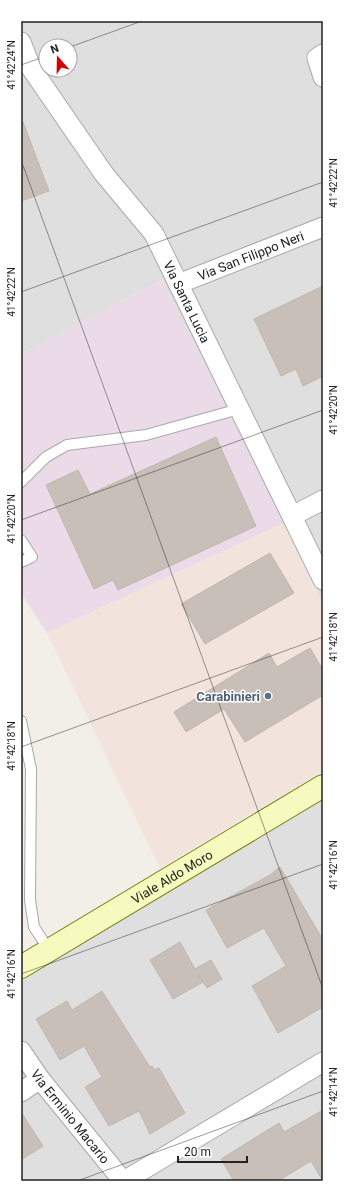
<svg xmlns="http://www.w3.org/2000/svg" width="344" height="1202" font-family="Roboto,sans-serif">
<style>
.residential{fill:#e0dfdf;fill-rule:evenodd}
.industrial{fill:#ebdbe8}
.military{fill:#f3e3dd}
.building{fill:#c7bfb8;stroke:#c4b6ab}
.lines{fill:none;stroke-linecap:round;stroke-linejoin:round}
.lane-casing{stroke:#a9a9a9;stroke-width:12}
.street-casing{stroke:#a9a9a9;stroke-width:21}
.secondary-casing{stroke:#707d05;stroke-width:24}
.lane{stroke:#fff;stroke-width:10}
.street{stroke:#fff;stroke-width:19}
.secondary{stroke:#f7fabf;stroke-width:22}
.ticks{fill:none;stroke:#222;stroke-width:1;stroke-opacity:0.45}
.service-dot{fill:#5c6f8a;stroke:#fff;stroke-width:1.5}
.labels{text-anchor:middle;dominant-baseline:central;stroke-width:3;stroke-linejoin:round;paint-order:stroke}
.street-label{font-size:13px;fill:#222;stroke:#fff}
.service-label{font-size:13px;font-weight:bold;fill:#4e5e75;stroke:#fff;text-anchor:end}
.neatline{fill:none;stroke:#222;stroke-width:1.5}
.ticks-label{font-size:10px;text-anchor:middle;fill:#222}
</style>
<rect width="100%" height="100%" fill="#f2efe9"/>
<path class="residential" d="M21 21H323V603L162 280 21 354ZM46 46H70V70H46Z
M323 799V1181H21V981Z"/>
<path class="industrial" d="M162 280 284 523 47 633 21 593V354Z"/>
<path class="military" d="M284 523 323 603V771L160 868 47 633Z"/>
<path class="building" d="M21 122H23L49 191 21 201Z
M323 286V376L303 386 296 369 281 376 254 319Z
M216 437 256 526 118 590 113 580 94 589 46 485 78 470 90 494Z
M270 553 294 593 205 644 181 604Z
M310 648 323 670V695L245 742 224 709 186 732 174 712 269 653 277 667Z
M280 867 323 940V1007L278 1033 252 986 286 966 264 928 227 948 206 910 270 875Z
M180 942 195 969 211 960 222 979 207 988 197 973 203 982 173 999 150 960Z
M102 991 150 1067 152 1066 154 1070 159 1068 185 1113 150 1134 139 1111 109 1126 85 1087 102 1077 84 1046 60 1060 36 1019 67 1001 72 1010Z
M323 1110V1181L311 1161 278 1181H234L221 1159 279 1123 284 1132Z
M21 1112 43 1146 21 1160Z"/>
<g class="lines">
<defs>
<path id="lane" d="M21 482 46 457 67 445 146 435 239 409
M21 540 32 557 21 562
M21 721 31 769 30 900 34 927 49 950"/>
<g id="street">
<path id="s1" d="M21 42 31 68 104 174 154 234 323 580"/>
<path d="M323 54 317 58 323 77"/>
<path id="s2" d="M178 284 323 227"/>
<path d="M292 516 323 500"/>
<path id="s3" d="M21 1051 40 1079 123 1181"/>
<path d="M21 1092 40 1079"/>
<path d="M124 1181 323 1062"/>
</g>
<g id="secondary">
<path id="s4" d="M21 967 323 786"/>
</g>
</defs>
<use href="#lane" class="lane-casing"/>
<use href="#street" class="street-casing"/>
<use href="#secondary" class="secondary-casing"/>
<use href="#lane" class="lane"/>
<use href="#street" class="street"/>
<use href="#secondary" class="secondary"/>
</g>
<path class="ticks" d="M70 47 142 21M21 65 46 56M21 160 323 989M21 292 323 182M21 520 323 410M21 747 323 637M21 974 323 864M77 1181 323 1091"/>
<circle class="service-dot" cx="268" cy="696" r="4"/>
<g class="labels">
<g class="street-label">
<text stroke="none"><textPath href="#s2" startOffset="78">Via San Filippo Neri</textPath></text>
<text stroke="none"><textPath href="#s1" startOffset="310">Via Santa Lucia</textPath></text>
<text stroke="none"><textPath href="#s4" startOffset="176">Viale Aldo Moro</textPath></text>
<text stroke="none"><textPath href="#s3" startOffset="82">Via Erminio Macario</textPath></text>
</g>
<g class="service-label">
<text x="260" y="696">Carabinieri</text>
</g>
</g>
<rect width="344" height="1202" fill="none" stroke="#ffffff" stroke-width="44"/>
<g transform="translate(58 58) rotate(340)"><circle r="19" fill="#ffffff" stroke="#a7a7a7"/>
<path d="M0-3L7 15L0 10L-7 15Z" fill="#d40000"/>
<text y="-6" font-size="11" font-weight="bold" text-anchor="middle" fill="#222222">N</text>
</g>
<path d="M178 1156v6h69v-6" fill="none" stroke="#222222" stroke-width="2"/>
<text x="184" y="1156" font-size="12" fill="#222222" stroke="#ffffff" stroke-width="3" paint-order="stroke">20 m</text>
<rect x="22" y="22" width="300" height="1158" class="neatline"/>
<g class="ticks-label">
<text transform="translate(11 65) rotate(-90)" y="4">41°42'24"N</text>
<text transform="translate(333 183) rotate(-90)" y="4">41°42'22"N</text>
<text transform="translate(11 292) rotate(-90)" y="4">41°42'22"N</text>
<text transform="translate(333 410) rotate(-90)" y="4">41°42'20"N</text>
<text transform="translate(11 519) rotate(-90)" y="4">41°42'20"N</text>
<text transform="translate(333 637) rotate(-90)" y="4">41°42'18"N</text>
<text transform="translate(11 746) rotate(-90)" y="4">41°42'18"N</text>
<text transform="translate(333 865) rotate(-90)" y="4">41°42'16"N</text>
<text transform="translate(11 974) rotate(-90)" y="4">41°42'16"N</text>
<text transform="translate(333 1092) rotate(-90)" y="4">41°42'14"N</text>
</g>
</svg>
